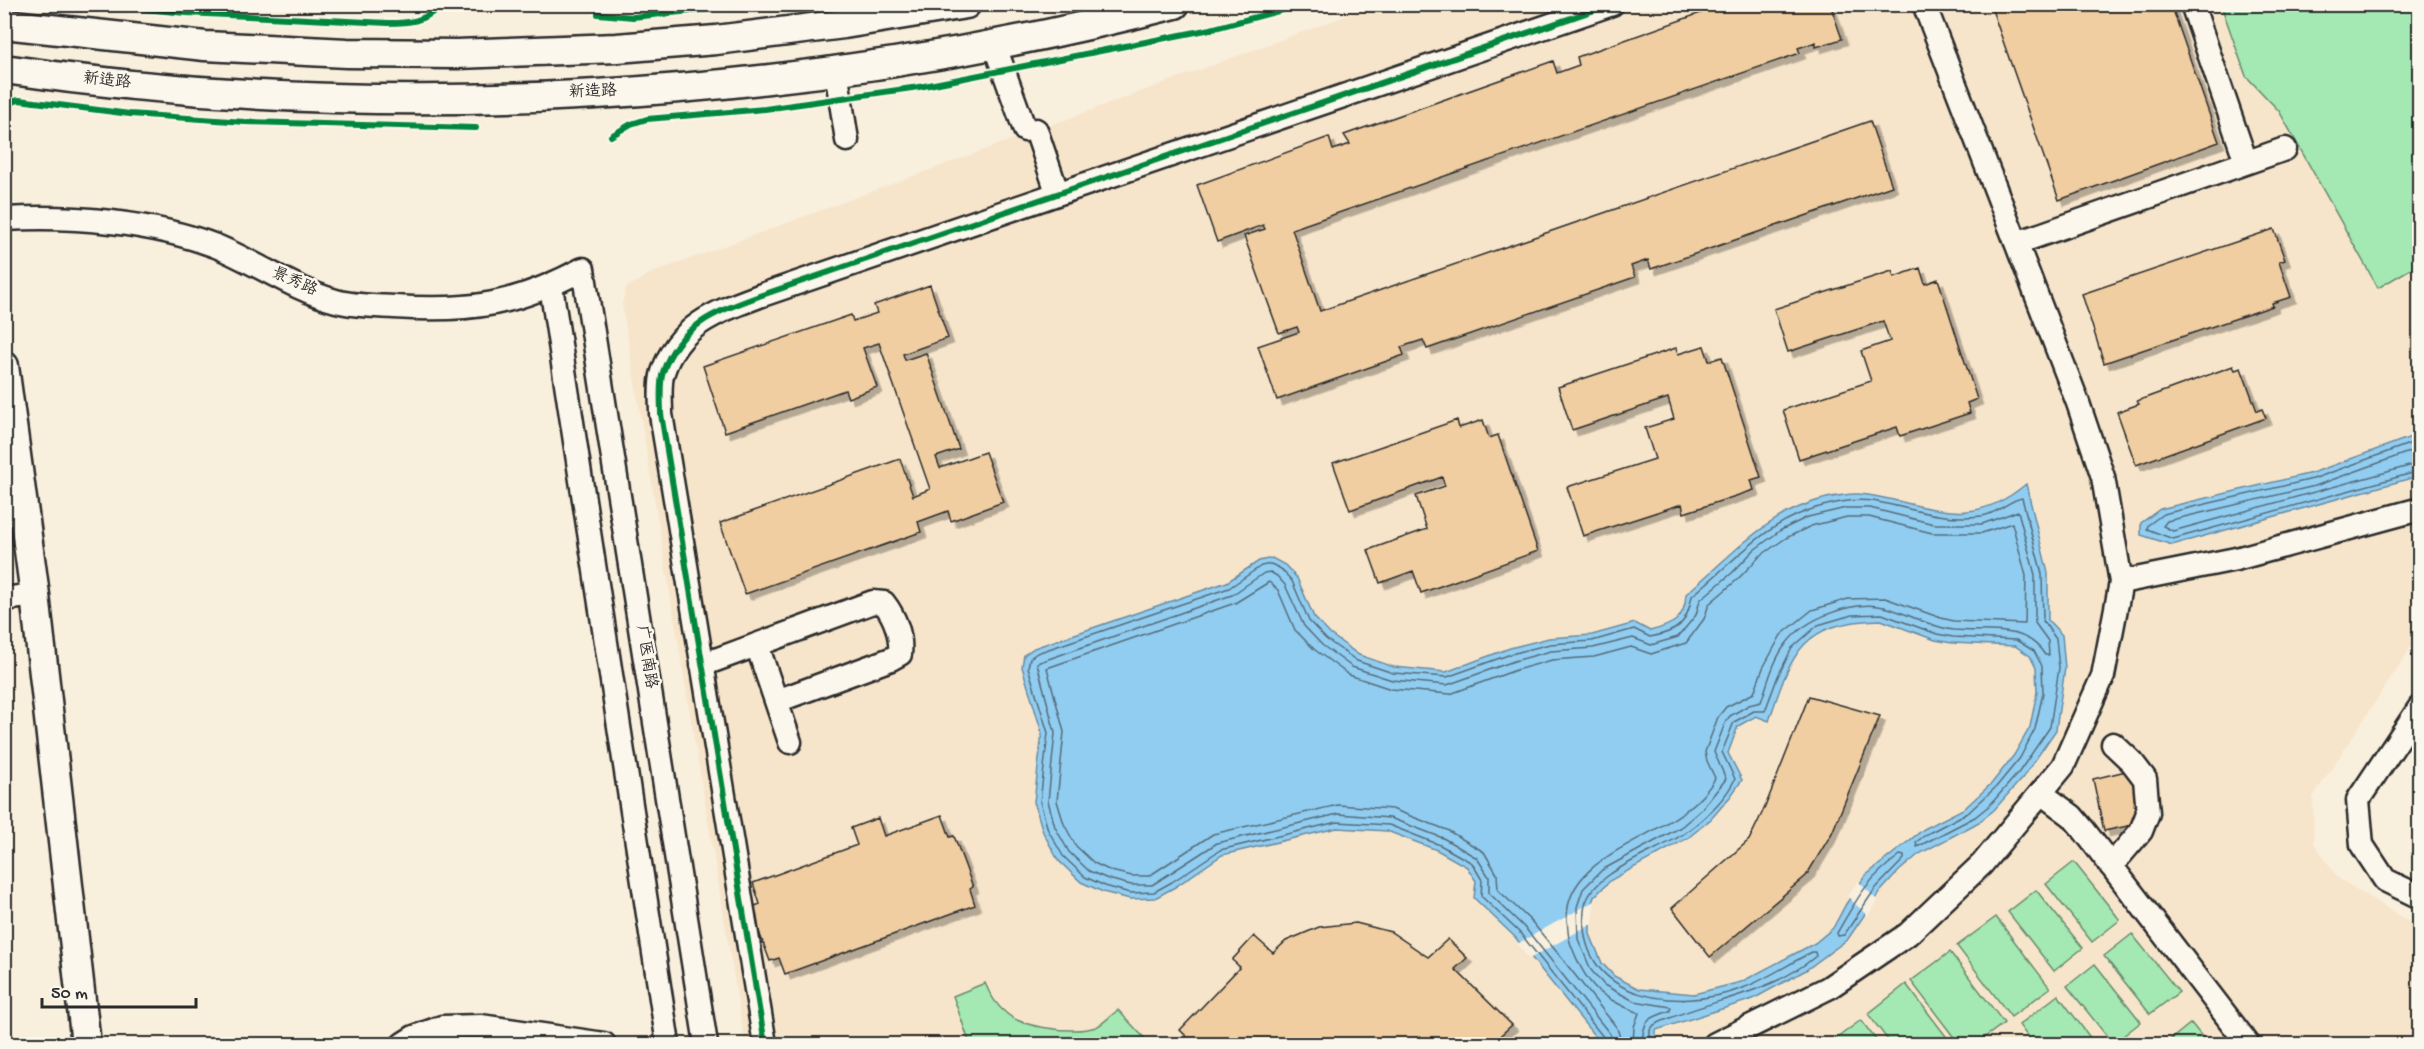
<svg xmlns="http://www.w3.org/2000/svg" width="2424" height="1049" font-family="'Gochi Hand','LXGW WenKai TC',sans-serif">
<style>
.built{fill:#f6e5cb}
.green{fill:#a4e8b3;stroke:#688a6f;stroke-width:1.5}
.water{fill:#91cdf1;stroke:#688ca2;stroke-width:1.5;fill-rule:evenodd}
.pier{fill:#f9efdd}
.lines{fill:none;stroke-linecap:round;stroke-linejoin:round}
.shore{stroke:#546c7a;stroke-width:1.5}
.building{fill:#f0cea1;stroke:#2b2b2b;stroke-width:1.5;filter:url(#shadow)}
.minor-casing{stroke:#2b2b2b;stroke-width:27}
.major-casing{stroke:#2b2b2b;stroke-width:33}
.minor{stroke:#fbf7ec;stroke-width:22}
.major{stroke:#fbf7ec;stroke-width:28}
.cycleway-casing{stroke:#fbf7ec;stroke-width:10}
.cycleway{stroke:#00873e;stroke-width:6}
.labels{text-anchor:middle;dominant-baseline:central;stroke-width:5;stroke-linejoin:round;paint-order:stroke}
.street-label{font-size:16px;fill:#2b2b2b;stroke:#fbf7ec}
</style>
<defs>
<filter id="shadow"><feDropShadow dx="5.5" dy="5.5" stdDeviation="0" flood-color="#0004"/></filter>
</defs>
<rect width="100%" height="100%" fill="#f9efdd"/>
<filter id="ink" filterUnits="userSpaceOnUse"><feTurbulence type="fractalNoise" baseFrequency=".0167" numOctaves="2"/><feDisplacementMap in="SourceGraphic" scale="12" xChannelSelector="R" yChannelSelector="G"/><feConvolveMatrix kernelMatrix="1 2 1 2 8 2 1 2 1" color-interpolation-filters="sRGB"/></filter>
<g filter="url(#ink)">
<path class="built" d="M1375 5H2419V635L2313 797 2314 843 2338 878 2419 928V1044H745L622 304 626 288 649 274Z"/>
<path class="green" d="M2221 5H2419V264L2378 288 2279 111 2246 76Z
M2074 862 2120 920 2092 942 2046 884Z
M2036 890 2083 948 2054 971 2008 912Z
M1996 917 2050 988 2011 1017 1957 946Z
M2132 934 2179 992 2150 1014 2104 956Z
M1950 952 2004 1023 1976 1044H1959L1911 981Z
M2095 964 2141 1022 2113 1044 2067 986Z
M985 983C990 995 996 1005 1006 1013 1022 1028 1075 1034 1096 1027 1103 1024 1111 1015 1118 1010L1150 1044H970L953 996Z
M1906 984 1952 1044H1891L1868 1014Z
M2058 995 2095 1044H2033L2019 1025Z
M1861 1020 1879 1044H1829Z
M2191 1023 2208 1044H2165Z"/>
<path class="water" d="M2419 434V476L2172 545 2141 535V523L2160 509 2312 473Z
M2026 484 2048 573V620L2062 635 2065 668 2056 730 2024 776 1994 810 1979 822 1919 854 1899 871 1880 892 1848 939 1806 970 1753 999 1656 1030V1043L1653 1044H1601L1515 937 1474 898 1476 881 1467 867 1437 850 1387 831 1337 828 1222 855 1175 887 1155 898 1130 899 1103 892 1081 882 1058 860 1043 832 1034 802 1042 733 1022 667 1024 655 1034 648 1227 582 1259 561 1272 558 1285 565 1297 578 1314 617 1330 634 1359 655 1394 667 1446 672 1510 648 1549 638 1592 635 1635 623 1650 631C1673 625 1685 620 1686 594 1737 551 1773 504 1844 495 1863 492 1880 497 1898 501 1950 514 1982 521 2026 484ZM1881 620 1935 640 1952 643 2015 646 2030 656 2036 668 2037 692 2030 727 2014 755 1992 783 1965 808 1924 829 1865 876 1846 904 1833 928 1815 943 1741 982 1694 994 1639 989 1614 976 1602 963 1590 934V909L1594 897 1611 880 1688 838 1711 819 1730 797 1742 780 1728 753 1738 726 1756 716 1769 721C1792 652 1801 622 1881 620Z"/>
<path class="pier" d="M1858 881 1878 901 1868 916 1847 896Z
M1596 900 1593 910V923L1529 959 1517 944Z"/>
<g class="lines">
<path class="shore" d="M2420 440 2313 479 2163 514 2148 525 2147 529 2173 539 2420 471
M2420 448 2315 486 2167 521 2163 526 2173 531 2420 463
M1900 855 1904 856V859L1875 889 1844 935 1838 936 1837 933C1858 897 1866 880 1900 855Z
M1605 1044 1604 1038 1520 933 1481 896 1482 880 1472 863 1440 845 1389 825 1337 822 1220 850 1172 882 1154 892 1130 893 1105 886 1085 877 1063 856 1048 830 1040 802 1048 733 1028 667 1030 658 1037 653 1229 588 1261 566 1271 564 1281 569 1292 581 1309 621 1326 639 1357 661 1393 673 1447 677 1511 654 1550 644 1592 641 1634 629 1650 637C1678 632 1687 624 1692 596 1738 558 1767 519 1827 505 1842 501 1857 499 1873 501 1911 508 1941 521 1981 516 1996 515 2009 500 2022 498L2042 574 2043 621 2056 639 2059 668 2050 727 2019 772 1990 805 1975 817 1917 847 1916 842 1927 834 1969 812 1996 787 2020 758 2035 729 2043 693 2042 666 2034 651 2016 640 1953 637 1937 634 1882 614 1852 615 1818 625 1792 648 1778 676 1765 711H1754L1734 722 1722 752 1735 779C1725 800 1704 819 1685 833 1658 852 1587 872 1584 911 1577 1001 1678 1013 1743 988 1767 979 1790 963 1812 952H1815L1816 956C1769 996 1707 999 1654 1025L1650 1030V1044
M1613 1044 1610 1034 1526 929 1489 893V877L1477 858 1443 838 1390 818 1338 814 1217 843 1152 885H1131L1108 879 1089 871 1069 852 1055 827 1048 801 1055 733 1037 663 1232 595 1264 573 1270 572 1277 576 1285 585 1304 626 1322 645 1352 667 1392 680 1447 685 1514 661 1551 651 1593 648 1633 638 1651 645 1678 637 1696 615 1700 600 1732 573 1754 550 1781 530 1808 517 1846 508H1870L1934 524H1982L2018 511 2035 575V623L2048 641 2049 655H2045C2025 623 1987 633 1954 630 1929 627 1908 613 1884 607 1853 600 1805 618 1786 644 1773 660 1768 683 1761 702L1749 705 1730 716 1726 721 1714 752 1726 779 1702 809 1681 827 1602 870 1583 889 1577 907 1578 939 1591 970 1604 985 1634 1001 1671 1007 1670 1011C1647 1018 1643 1021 1642 1044
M1622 1044 1617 1028 1560 956 1532 922 1498 890 1497 874 1484 852 1447 830 1392 809 1338 805 1213 834 1149 876H1132L1111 871 1094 863 1076 846 1064 824 1057 801 1064 732 1047 668 1235 603 1269 582 1278 590 1295 630 1315 650 1349 675 1391 689 1450 694 1516 670 1552 660 1594 657 1631 647 1651 654 1686 643 1704 619 1709 604 1738 579 1760 556 1786 538 1811 526 1847 517H1869L1932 533H1982L2012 523 2026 576 2025 624 1954 621 1941 618 1885 598 1848 599 1812 610 1781 635 1763 668 1754 693 1726 707 1718 717 1705 752 1707 761 1715 778C1712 785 1707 790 1702 796 1662 840 1566 853 1567 919 1568 931 1568 940 1573 950 1588 988 1602 998 1639 1013L1634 1027 1633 1044"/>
</g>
<path class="building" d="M1726 4H1830L1842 39 1816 47V42L1798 48 1800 53 1292 229 1320 311 1870 121 1892 186 1651 269 1648 260 1631 266 1635 277 1427 349 1423 340 1401 347 1404 355 1277 400 1258 346 1299 332 1297 327 1279 333 1244 236 1265 229 1263 225 1217 242 1197 185 1329 137 1333 150 1350 144 1344 135 1553 61 1557 73 1579 65 1577 57Z
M1990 4H2171L2219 142 2059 200Z
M2274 229 2285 260 2279 262 2291 297 2272 303 2273 306 2104 363 2082 294Z
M1920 268 1925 284 1938 279 1977 399 1967 403 1970 413 1900 436 1897 427 1799 459 1783 410 1871 381 1861 351 1890 341 1883 321 1788 352 1774 309 1892 271 1894 277Z
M930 285 948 338 903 354 905 360 926 353 959 449 936 457 940 468 985 452 1003 502 951 521 948 511 918 522 921 532 745 594 720 523 900 459 913 496 930 489 879 343 863 348 877 387 848 398 845 390 725 432 703 366 851 315 853 321 877 313 874 305Z
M1704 346 1709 361 1722 357 1761 477 1751 480 1754 490 1684 513 1682 504 1583 536 1567 487 1655 459 1645 428 1674 419 1668 398 1572 430 1558 387 1676 348 1678 354Z
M2233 366 2235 370 2241 368 2257 411 2262 409 2266 418 2136 465 2117 412 2139 404 2137 401Z
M1457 420 1459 428 1483 420 1489 438 1498 435 1538 551 1421 593 1413 571 1380 583 1368 550 1427 529 1416 496 1445 486 1442 477 1350 510 1333 463Z
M1809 696 1880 716 1832 833 1806 876 1710 957 1672 908 1749 840 1765 807Z
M2130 770 2142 823 2104 831 2093 779Z
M942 815 950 837 954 836 973 887 970 889 975 905 785 974 779 958 770 961 750 908 760 904 753 883 857 845 851 828 878 818 884 836Z
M1356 923 1391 932 1428 957 1448 939 1467 958 1455 969 1512 1025 1502 1034 1499 1044H1189L1187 1037 1180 1030 1240 967 1232 960 1254 936 1273 953 1286 941 1319 927Z"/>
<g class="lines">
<defs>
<path id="minor" d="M2192 4 2246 162
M994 44 1025 130
M836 71 847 140
M1036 130 1057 192
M4 219C72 215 152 222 216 246 257 263 293 289 336 301 354 306 375 306 394 307 470 312 516 305 583 269L706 1044
M2017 243 2285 149
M551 286 668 1044
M2121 582 2236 559 2420 509
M4 599 35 595
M757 645 790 742
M702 665 873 602 884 603C895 617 902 636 900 654L891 659 777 701
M2420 707 2358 800 2362 845 2385 880 2420 897
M2041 793 2072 816 2083 829 2248 1044
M2111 866 2141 831 2148 813 2145 779 2132 762 2113 744
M403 1044 414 1037 442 1027 481 1026 604 1044
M765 1044 661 414C661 401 659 383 663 372 679 324 719 311 762 295L1612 4
M1715 1044 1828 988 1908 934 1982 864 2063 766 2103 676 2121 582 2103 477 2078 403 1924 4"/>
<path id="major" d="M4 24 205 46 347 53 457 54 617 48 716 40 844 24 966 4
M4 69C387 126 800 101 1175 4
M4 366 35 595 86 1044"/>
</defs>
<use href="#minor" class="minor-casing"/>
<use href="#major" class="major-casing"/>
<use href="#minor" class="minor"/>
<use href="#major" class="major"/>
<defs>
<path id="cycleway" d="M93 4 186 13 388 23C409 23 423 22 439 7
M598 14 633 17 758 4
M4 104 19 100 130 114 245 122 476 128
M611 136 631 124 647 119 765 109 919 87 1211 29 1305 4
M765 1044 661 414C661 401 659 383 663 372 679 324 719 311 762 295L1612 4"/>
</defs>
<use href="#cycleway" class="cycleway-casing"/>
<use href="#cycleway" class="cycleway"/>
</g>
</g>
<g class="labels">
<g class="street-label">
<text transform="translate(107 82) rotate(6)">新造路</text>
<text transform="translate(593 93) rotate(-2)">新造路</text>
<text transform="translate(294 283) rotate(24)">景秀路</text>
<text transform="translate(645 657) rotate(81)">广医南路</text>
</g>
</g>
<rect width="2424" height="1049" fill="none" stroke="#fbf7ec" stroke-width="24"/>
<rect x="12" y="12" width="2400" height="1025" fill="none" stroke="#2b2b2b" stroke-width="2" filter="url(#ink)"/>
<path d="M42 998v9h154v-9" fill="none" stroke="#2b2b2b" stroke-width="3"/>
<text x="51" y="998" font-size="18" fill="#2b2b2b" stroke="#fbf7ec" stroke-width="4.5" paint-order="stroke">50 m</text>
</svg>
